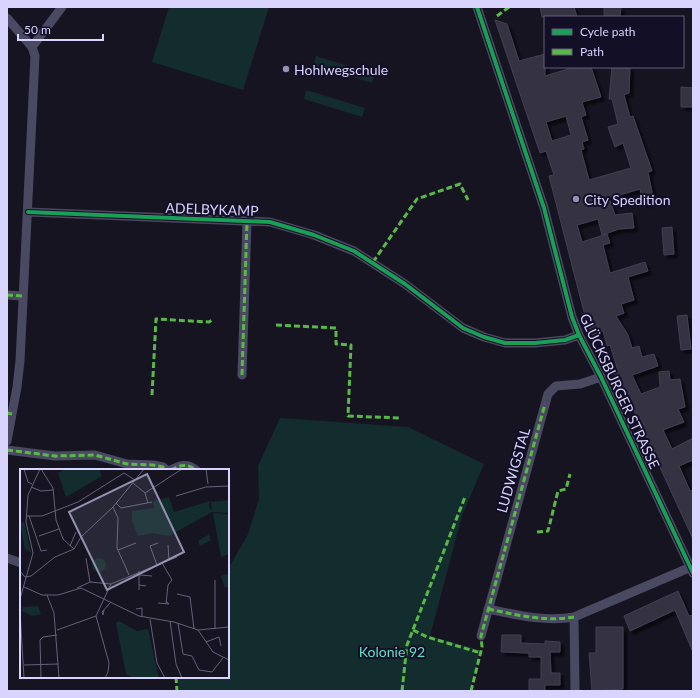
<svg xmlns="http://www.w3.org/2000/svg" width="700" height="698" font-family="Lato,sans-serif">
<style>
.green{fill:#132c2d}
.building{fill:#343243;stroke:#433f54;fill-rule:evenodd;filter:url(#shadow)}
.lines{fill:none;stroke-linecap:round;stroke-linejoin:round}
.minor{stroke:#4a4962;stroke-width:9}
.quiet{stroke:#58b947;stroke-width:3;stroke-dasharray:6 3;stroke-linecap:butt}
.cycleway-casing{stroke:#130f26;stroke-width:6}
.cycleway{stroke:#1a9f57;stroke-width:4}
.poi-dot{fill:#9591b1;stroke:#130f26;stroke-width:1.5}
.labels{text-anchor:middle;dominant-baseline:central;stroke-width:4;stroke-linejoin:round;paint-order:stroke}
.poi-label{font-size:14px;fill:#d9d4ff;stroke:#130f26;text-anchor:start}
.street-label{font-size:14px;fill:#d9d4ff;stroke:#130f26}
.park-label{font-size:14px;fill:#5fe0c0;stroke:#130f26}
.inset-road{fill:none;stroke:#64617a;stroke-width:1}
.view{fill:#9591b1;fill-opacity:0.15;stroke:#9591b1;stroke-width:2}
.inset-edge{fill:none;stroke:#d9d4ff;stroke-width:2}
</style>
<defs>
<filter id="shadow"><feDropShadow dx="3.5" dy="3.5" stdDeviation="1" flood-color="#0009"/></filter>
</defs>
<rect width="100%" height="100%" fill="#161421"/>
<path class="green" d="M169 7H269L243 90 152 62Z
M316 56 375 74 372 83 314 65Z
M306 90 365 108 362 117 304 99Z
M280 418 408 427 484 464 462 516 430 636 480 650 470 691H179L178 677H228V569L248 534 259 499 258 466Z"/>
<path class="building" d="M540 7H574L577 17H542Z
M604 7H621L620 17H604Z
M495 20 507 24 519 61 545 54V76L575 67H591L601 97 582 102 586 115 581 117 588 140 582 142 584 149 581 150 589 180 631 168 623 143 615 147 608 127 618 124 612 99H609L612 67H630L629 93 624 95 630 117 633 116 652 171 648 172 654 202 643 204 640 189 609 198 615 215 632 213 634 228 619 229 602 235 598 219 577 225 582 242 607 234 610 243 603 245 610 273 645 262 648 271 628 277 634 300 621 304 624 313 616 316 628 335 632 348 639 346 642 357 654 354 658 366 632 375 641 394 660 387 659 372 669 371 670 380 680 379 685 407 678 409 684 422 663 430 672 449 693 438V460L679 466 690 491 693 490V539L634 411 626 388 623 390 614 373 618 371 610 345 607 346 603 331 592 335 585 316 549 176 554 175 546 151 540 153ZM566 116 571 135 552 141 546 122Z
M681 87 693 88V107H681Z
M672 227 674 254 664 255 662 228Z
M687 315 691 349 681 350 677 316Z
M678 591 689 616 693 615V652L675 610 630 631 624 616Z
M596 627H623V689L592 691 589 653H596Z
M502 635H521V643L545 644V641L560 642V652H550L551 673H560V685H545V691H529V679H541V657H529V653L501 652Z"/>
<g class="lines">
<path class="minor" d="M477 7 544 208 572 317 579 335 601 377 693 573
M7 18 32 47 35 56 20 361 17 387 7 441
M32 47 62 7
M28 212 270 222 314 235 354 251 405 284 463 328 484 337 505 343H535L565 340 579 335
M7 295 23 296
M242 375 247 221
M7 450 55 456 95 455 127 464 153 465 163 467 167 470
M171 470C180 465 187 463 196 470
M7 558 21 563
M488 609C517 615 545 622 574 617L691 567
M574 617 575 691
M481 636 548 394 556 386 580 384 601 377"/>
<path class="quiet" d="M497 16 509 7
M373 262 417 199 460 184 468 200
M7 295 23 296
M276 325 336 328V344L351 345 348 416 401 418
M242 375 247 221
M152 395 156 319 209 322 214 319
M7 413 12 414
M7 450 55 456 95 455 127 464 153 465 163 467 167 470
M171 470C180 465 187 463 196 470
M537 532 548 531 558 491 566 489 570 474
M488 609C517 615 545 622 574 617
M413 630 427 637 481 653
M176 677 177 691
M402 691 407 645 465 497
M471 691 482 647 481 636 545 404"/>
<defs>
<path id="cycleway" d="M477 7 544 208 572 317 579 335 601 377 693 573
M28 212 270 222 314 235 354 251 405 284 463 328 484 337 505 343H535L565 340 579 335"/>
</defs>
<use href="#cycleway" class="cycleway-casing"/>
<use href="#cycleway" class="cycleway"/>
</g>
<g class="poi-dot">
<circle cx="286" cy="69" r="4"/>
<circle cx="576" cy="199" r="4"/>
</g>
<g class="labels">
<g class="poi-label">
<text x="294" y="69">Hohlwegschule</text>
<text x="584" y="199">City Spedition</text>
</g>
<g class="street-label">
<text transform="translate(212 209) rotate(2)">ADELBYKAMP</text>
<text transform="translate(620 391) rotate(65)">GLÜCKSBURGER STRASSE</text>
<text transform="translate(513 470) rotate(-74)">LUDWIGSTAL</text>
</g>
<g class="park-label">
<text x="392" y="651">Kolonie 92</text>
</g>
</g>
<g transform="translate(20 469)">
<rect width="209" height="209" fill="#161421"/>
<path d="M45 0H79L82 7 46 28 38 4ZM149 28 154 43 190 32 189 37 192 42 191 33 209 31V44L192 43 149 67 133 64 118 67 112 52V42L134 39 133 32ZM193 44 209 45V85L201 88ZM0 53H4L11 84 5 80ZM189 65 191 71 180 77 178 72ZM72 96a7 7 0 1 1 14 0a7 7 0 1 1-14 0ZM205 105 209 106V117L205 119 201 107ZM18 137 21 145 13 147 1 142 3 138ZM99 152 117 162 128 160 139 209H114L106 205 96 154Z" fill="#132c2d"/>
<path class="inset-road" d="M4 0 8 13 12 15M21 0 33 19 36 51 43 70 54 80M186 0 188 15M104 4 115 11M113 14 125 24 128 34M11 18 21 22 33 21M125 24 162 0M156 27 186 18 209 17M96 34 101 39 132 33M93 38 98 49 97 79 109 106M6 47H22L58 33 104 4M9 47 21 82 27 81M19 67 39 60M148 76 149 92M50 77 56 63M98 81 116 74M66 89 70 113M142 94 152 111 148 116 146 135M137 96 130 77 138 74M0 102 5 108 11 107 35 88 54 80 61 68 93 38 124 0M119 102V116M120 106 132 107M4 118 22 126H38L61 119 119 147 154 153 178 161 209 158M57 119 70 113 91 115 157 88M119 121V116L126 117M157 125 170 128 174 160M27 126 34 144M0 130 13 84 6 53 8 26 20 0M138 134 149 135 146 132M116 140 122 139V148M84 141 83 146 82 143 91 133M0 142 4 209M34 144 39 209M130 150 137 194 145 209M150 152 156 195 162 209M158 154 163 185 172 187 179 201 192 203 203 189M195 160V111M37 161 76 147M178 161 193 183 209 191M186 173 199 168 201 177M4 196 38 195M21 209 20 171 23 168 37 166M85 209 88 203 89 194 76 147 91 115"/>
<path class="view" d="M127 5 164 83 87 121 49 43Z"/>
<rect width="209" height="209" class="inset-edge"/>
</g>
<rect width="700" height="698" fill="none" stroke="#d9d4ff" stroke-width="16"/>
<rect x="544" y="16" width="140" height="52" fill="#130f26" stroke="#625e7d"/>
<rect x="552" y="29" width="20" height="6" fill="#1a9f57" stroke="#625e7d"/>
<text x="580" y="36" font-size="12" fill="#d9d4ff">Cycle path</text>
<rect x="552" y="49" width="20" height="6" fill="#58b947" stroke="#625e7d"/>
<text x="580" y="56" font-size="12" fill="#d9d4ff">Path</text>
<path d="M18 34v6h85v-6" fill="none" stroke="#d9d4ff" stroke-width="2"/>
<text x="24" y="34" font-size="12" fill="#d9d4ff" stroke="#130f26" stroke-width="3" paint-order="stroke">50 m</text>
</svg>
